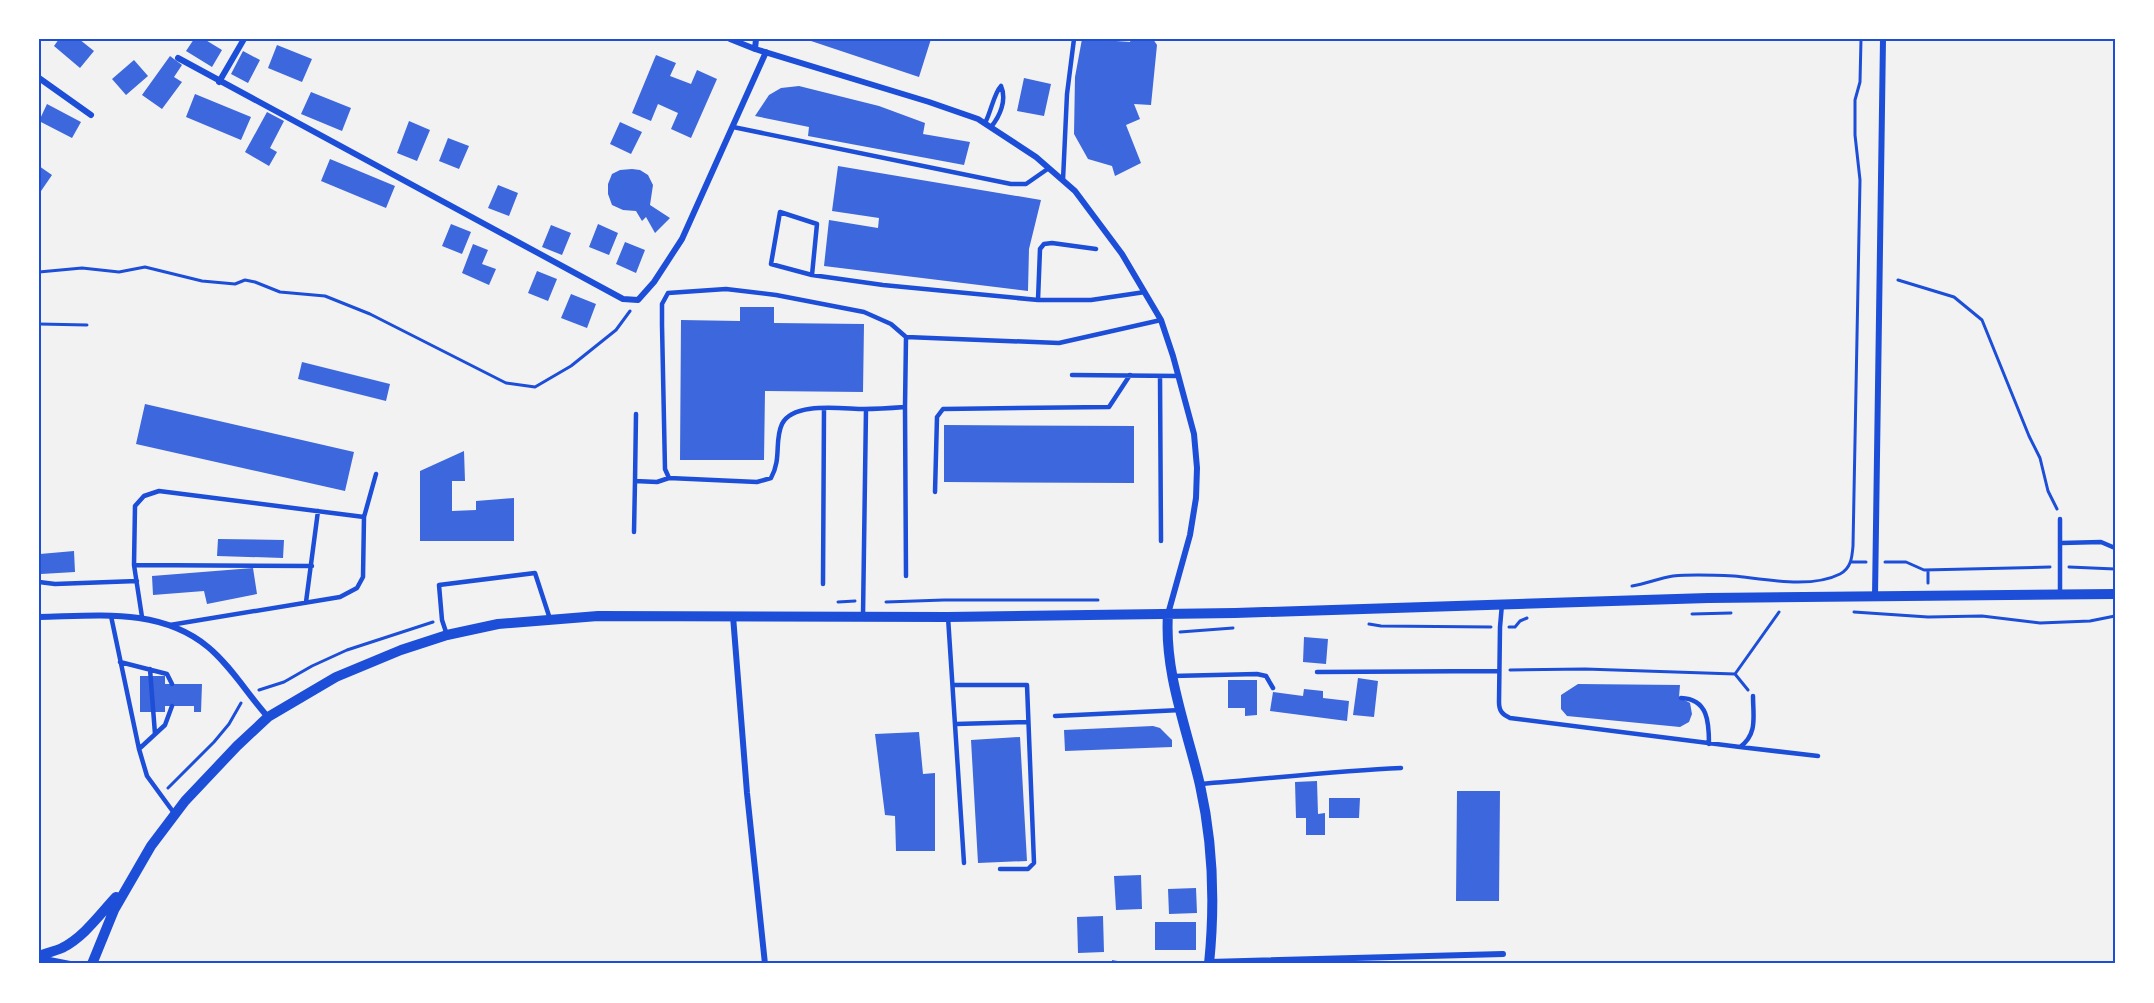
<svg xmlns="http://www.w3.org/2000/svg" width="2154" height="1003" font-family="'Open Sans',sans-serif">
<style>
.building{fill:#3d67dc}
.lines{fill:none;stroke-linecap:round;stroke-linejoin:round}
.path{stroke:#1d4ed8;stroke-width:3}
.service{stroke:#1d4ed8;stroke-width:4.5}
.minor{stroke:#1d4ed8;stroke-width:6}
.tertiary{stroke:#1d4ed8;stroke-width:10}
.neatline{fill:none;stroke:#1d4ed8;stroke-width:2}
</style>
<rect width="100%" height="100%" fill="#f2f2f2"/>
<path class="building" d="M59 39H79L94 51 80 68 54 46Z
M194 39H204L222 50 212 67 186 51Z
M805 39H931L919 77Z
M1082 39H1116V41L1130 42 1131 39H1153L1157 45 1151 105 1134 104 1140 119 1126 125 1141 163 1115 176 1112 166 1088 159 1074 134 1075 77Z
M277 45 312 59 302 82 268 68Z
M243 51 260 60 248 83 231 74Z
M656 55 676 63 670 76 691 84 697 70 717 79 691 138 671 129 678 113 658 104 651 121 632 113Z
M170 56 182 65 174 77 182 82 162 109 142 95Z
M134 60 148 76 126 95 112 79Z
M1024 78 1051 84 1044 116 1017 111Z
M799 86 879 106 925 123 923 134 970 142 964 165 808 136 809 127 755 116 769 95 781 88Z
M311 92 351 108 342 131 301 114Z
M195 94 251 117 241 140 186 117Z
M47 104 81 122 72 138 39 121Z
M267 112 284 121 270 148 277 152 269 166 245 152Z
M409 121 430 130 417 161 397 153Z
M620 122 642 132 631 154 610 144Z
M448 138 469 146 459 169 439 161Z
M330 159 395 186 386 208 321 181Z
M39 166 52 175 39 194Z
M838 166 1041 200 1029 249 1028 291 824 266 829 220 878 228 879 218 832 211Z
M632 169 640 170 648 175 653 185 650 205 670 218 655 233 646 217 642 221 636 211 623 210 612 205 608 194V184L612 174 620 170Z
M498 185 518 193 509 216 488 208Z
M451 224 471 232 462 254 442 246Z
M598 224 618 233 609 255 589 247Z
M551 225 571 233 562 255 542 247Z
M625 242 645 250 636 273 616 264Z
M473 244 488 250 482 264 496 269 489 285 462 273Z
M537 271 557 279 548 301 528 293Z
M571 294 596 304 587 328 561 318Z
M740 307H774V323L864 324 863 392 765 391 764 460H680L681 320 740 321Z
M302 362 390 384 386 401 298 379Z
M145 404 354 452 345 491 136 444Z
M944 425 1134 426V483L944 482Z
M464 451 465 481H452V511L476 510V501L514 498V541H420V471Z
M218 539 284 540 283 558 217 556Z
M74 551 75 572 41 574 40 554Z
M253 568 257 594 207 604 204 591 153 595 152 576Z
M1304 637 1328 639 1326 664 1303 662Z
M140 676H165V684H202L201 712H194V706H165V712H140Z
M1358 678 1378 681 1374 717 1353 715Z
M1228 680H1257V715L1245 716V708H1228Z
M1578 684 1680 685 1679 697 1690 703 1692 714 1689 722 1680 727 1567 716 1561 709V695Z
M1304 689 1323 691V698L1349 701 1347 721 1270 711 1273 692 1303 696Z
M1153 726 1160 728 1172 740V747L1065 751 1064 730Z
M919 732 923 774 935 773V851H896L895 816 885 815 875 734Z
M1020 737 1027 861 978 863 971 740Z
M1317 781 1318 814 1325 813V835H1306V818H1296L1295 782Z
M1457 791H1500L1499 901H1456Z
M1329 798H1360L1359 818H1329Z
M1141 875 1142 909 1116 910 1114 876Z
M1196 888 1197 913 1169 914 1168 889Z
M1103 916 1104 952 1078 953 1077 917Z
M1155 922H1196V950H1155Z
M1112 960 1129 963 1128 964H1112Z"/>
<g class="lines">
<path class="path" d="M39 272 82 268 119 272 145 267 202 281 235 284 245 280 255 282 280 292 325 296 370 314 506 383 535 387 571 366 616 330 630 311
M1898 280 1954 297 1982 320 2029 436 2040 458 2048 491 2057 509
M39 324 87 325
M1852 562H1866
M1885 562H1906L1924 570 2050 567
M2069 567 2115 569
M1928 583V570
M1632 586C1646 584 1659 578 1673 576 1692 574 1714 575 1734 576 1764 579 1811 589 1840 574 1851 568 1852 558 1853 546L1860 180 1855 135V100L1860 82 1861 39
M838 602 855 601
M886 602 944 600H1098
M1854 612 1928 617 1982 616 2040 623 2090 621 2115 616
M1692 614 1731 613
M1369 624 1381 626 1491 627
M1509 627H1515L1520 621 1527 618
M1180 632 1233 628
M1510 670 1585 669 1735 674
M259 690 284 682 312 666 347 650 433 622
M1748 690 1735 674 1779 612
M168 788 214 742 229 724 241 703"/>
<path class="service" d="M985 123C991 112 994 93 1001 86
M733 127 1011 184H1026L1049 168
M991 127C1000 116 1007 100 1001 86
M1063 180 1067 94 1074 39
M812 275 817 224 780 212 771 264 812 275 883 285 1038 300H1091L1145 292
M1038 300 1040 249 1044 244 1052 243 1096 249
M906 337 891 324 864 312 776 295 726 289 668 293 662 304V325L665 469 669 478 757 482 771 478C782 458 774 441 782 424 793 401 843 409 864 409 878 409 892 408 905 407L906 337 1059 343 1161 320
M1072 375 1179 376
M1160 376 1161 541
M905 407 906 576
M636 414 635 481 657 482 669 478
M935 492 937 417 943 409 1109 407 1130 375
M634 532 635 481
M2061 543 2101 542 2115 548
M134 565 312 566
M39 582 55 584 137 581
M823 584 824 408
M2060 594V519
M306 602 318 511
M1502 604 1500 627 1499 702C1499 711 1502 714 1510 718L1740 747C1758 734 1753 716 1753 696
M111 616 139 749 147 776 174 813
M863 616 866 409
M142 617 134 565 135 506 144 496 159 491 364 517 376 474
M948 617 964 863
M170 625 340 597 357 588 363 577 364 517
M447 635 442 620 439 585 535 573 550 619
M120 662 167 674 172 684
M150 669 155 734
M1317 672 1499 671
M1172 676 1257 674 1266 676 1273 688
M954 685H1027L1034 863 1028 869H1000
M1681 698C1708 699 1709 722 1709 744
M1055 716 1181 710
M956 724 1028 722
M1740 747 1818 756
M139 749 165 725 172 706
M1200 784C1267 779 1334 771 1401 768"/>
<path class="minor" d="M730 39 755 49 929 102 978 119 1036 157 1075 191 1122 254 1161 320 1173 356 1194 434 1197 468 1196 498 1190 535 1168 614
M755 49 756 39
M178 58 623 299 638 300 654 282 682 239 766 52
M39 78 91 115
M219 82 244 39
M1875 596 1883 39
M733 616 747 793 765 964
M39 617C96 616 160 607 208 647 231 666 248 695 268 717
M39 958 70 964
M1209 962 1503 954"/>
<path class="tertiary" d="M1168 614C1164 673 1187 729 1200 785 1213 843 1215 905 1209 964
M39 956C47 953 55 951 62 948 84 937 100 914 116 897
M92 964 114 910 151 846 185 801 237 746 268 717 336 677 401 650 447 635 498 624 598 616 948 617 1235 613 1708 598 2115 594"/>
</g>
<rect width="2154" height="1003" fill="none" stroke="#ffffff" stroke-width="81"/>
<rect x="40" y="40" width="2074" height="922" class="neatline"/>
</svg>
